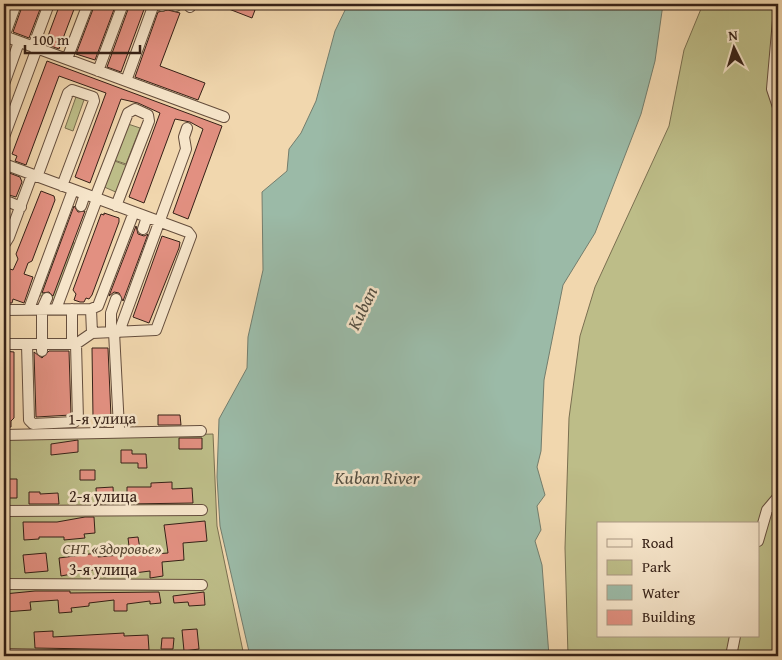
<svg xmlns="http://www.w3.org/2000/svg" width="782" height="660" font-family="'Gentium Book Plus',serif">
<style>
.green{fill:#bdbd88;stroke:#7a6f50;fill-rule:evenodd}
.water{fill:#9bbaa7;stroke:#737d6d}
.building{fill:#e29081;stroke:#362117}
.lines{fill:none;stroke-linecap:round;stroke-linejoin:round}
.minor-casing{stroke:#654e3d;stroke-width:12}
.minor{stroke:#f6e5ca;stroke-width:10}
.labels{text-anchor:middle;dominant-baseline:central;stroke-width:5;stroke-linejoin:round;paint-order:stroke}
.street-label{font-size:16px;fill:#362117;stroke:#f6e5ca}
.park-label{font-size:16px;font-style:italic;fill:#584833;stroke:#f6e5ca}
.water-label{font-size:18px;font-style:italic;fill:#544f42;stroke:#f6e5ca}
</style>
<rect width="100%" height="100%" fill="#f1d7ae"/>
<filter id="stains"><feTurbulence type="fractalNoise" baseFrequency=".004" numOctaves="4"/><feColorMatrix values="0 0 0 0 .2 0 0 0 0 .09 0 0 0 0 .02 0 0 0 .5 -.17"/></filter>
<radialGradient id="worn" r=".72"><stop offset=".6" stop-color="#630" stop-opacity="0"/><stop offset="1" stop-color="#630" stop-opacity=".3"/></radialGradient>
<path class="green" d="M703 4H778V656H568L565 548 569 418 580 336 595 287 669 126 684 50ZM598 524H758V636H598Z
M77 94 85 97 73 131 65 128Z
M128 124 140 128 126 164 114 160Z
M112 160 128 166 118 193 102 186Z
M59 238 77 244 56 301 38 295Z
M213 434 217 526 244 656H4V440Z"/>
<path class="water" d="M348 4H663L655 61 641 114 595 233 563 285 544 380 541 451 537 467 545 495 537 506 541 530 535 541 542 565 549 656H250L220 526 217 477 219 419 247 368 248 337 263 270 262 192 287 171 289 149 301 133 316 101 335 31Z"/>
<path class="building" d="M23 4H42L29 38 13 32Z
M60 4H76L59 49 45 44Z
M95 4H116L95 60 76 54Z
M130 4H146L121 72 107 67Z
M216 4H254L252 9 255 10 252 18Z
M168 10 180 13 160 66 205 83 198 100 135 77 158 12Z
M47 61 222 126 188 219 173 213 203 129 190 122 175 119 144 203 129 197 160 113 138 103 121 99 90 183 75 177 106 93 59 76 26 165 15 161 17 156 12 154Z
M4 171 20 177 22 182 16 197 9 195 4 198Z
M41 191 54 196 55 200 32 261 28 263 24 274 33 277 24 303 13 299 12 303H9L4 301V267L13 270 18 259 16 254Z
M74 206 78 212 85 211 53 296 49 292 42 293Z
M104 213 119 218V222L92 295 89 299 86 298 84 302H80L74 300 76 294 73 290 101 214 104 215Z
M136 226 138 234 144 236 148 234 123 301 119 293 114 292 109 296Z
M162 236 180 242 179 248 149 323 133 317Z
M92 348H108L111 417 107 421V426H96L93 417Z
M4 351 14 352V418L11 421V427H4Z
M49 351H69L71 415 36 417 34 352 42 358Z
M158 415H180L181 425H158Z
M179 438H202V449H179Z
M78 440V452L51 455V444Z
M121 450H132V454H146L147 468H138V463H121Z
M80 470H95V480H80Z
M4 479H17V498H5Z
M172 482V489L192 488 193 503 127 504V487H151V483Z
M113 487 114 504H97L96 488Z
M29 492H40V494L58 493 59 504H29Z
M85 517H94L95 533 84 534 85 538 64 540V537H39V539L24 540 23 522H57Z
M205 521 207 541 183 543 184 560 162 562 163 576 150 578V571L103 577V568L61 576 59 558 97 553 98 557 130 554 128 538 138 537 141 555 168 553 164 525Z
M46 553 48 571 25 573 23 555Z
M35 591H70V593L159 592 161 603 150 604V601L127 604V611H114V600L89 603V606L71 608 72 612 59 613 58 600 30 602 31 610 4 612V594Z
M204 592 205 605 189 606 188 602 174 603 173 596Z
M197 629 199 649 184 651 182 630Z
M53 631V637L124 633V636L148 635 149 650 35 648 34 632Z
M162 638H174L173 649H161Z"/>
<g class="lines">
<defs>
<path id="minor" d="M171 4 176 6
M162 6 163 4
M190 7 191 4
M778 20 772 89 778 107
M4 36 224 117
M4 37 16 4
M33 47 49 4
M67 59 88 4
M98 71 123 4
M126 81 154 4
M4 84 19 42
M4 137 37 48
M4 164 188 232 191 236 156 330 92 333 76 344H4
M37 177 68 93 72 90 93 97 94 101 62 186
M95 198 128 113 135 109 148 115 149 121 116 206
M9 202 21 207
M81 206 85 194
M143 229 147 217
M4 245 9 237 32 175
M29 309 73 190
M56 309 97 199
M72 309V344
M91 309 92 333
M4 310 91 309 98 306 134 212
M111 332V313L116 299
M114 332 119 428
M119 332 186 149 184 137 187 128
M27 344 29 420 33 424 74 422 78 420 76 344
M42 351V309L47 298
M4 435 201 431
M4 511 202 510
M758 541 767 510 778 497
M4 584 202 585
M4 654 116 656
M731 656 735 636"/>
</defs>
<use href="#minor" class="minor-casing"/>
<use href="#minor" class="minor"/>
</g>
<g class="labels">
<g class="street-label">
<text transform="translate(102 418) rotate(-1)">1-я улица</text>
<text x="103" y="496">2-я улица</text>
<text x="103" y="569">3-я улица</text>
</g>
<g class="park-label">
<text x="112" y="548">СНТ «Здоровье»</text>
</g>
<g class="water-label">
<text transform="translate(362 308) rotate(-64)">Kuban</text>
<text x="377" y="477">Kuban River</text>
</g>
</g>
<rect width="782" height="660" fill="none" stroke="#f1d7ae" stroke-width="20"/>
<rect x="5" y="5" width="772" height="650" fill="none" stroke="#362117" stroke-width="2.5"/>
<rect x="10" y="10" width="762" height="640" fill="none" stroke="#362117"/>
<rect x="597" y="522" width="162" height="115" fill="#f6e5ca" stroke="#a99782"/>
<rect x="607" y="539" width="25" height="8" fill="#f6e5ca" stroke="#a99782"/>
<text x="642" y="548" font-size="15" fill="#362117">Road</text>
<rect x="607" y="560" width="25" height="15" fill="#bdbd88" stroke="#a99782"/>
<text x="642" y="572" font-size="15" fill="#362117">Park</text>
<rect x="607" y="585" width="25" height="15" fill="#9bbaa7" stroke="#a99782"/>
<text x="642" y="598" font-size="15" fill="#362117">Water</text>
<rect x="607" y="610" width="25" height="15" fill="#e29081" stroke="#a99782"/>
<text x="642" y="622" font-size="15" fill="#362117">Building</text>
<g transform="translate(734 48) rotate(355)" stroke="#f6e5ca" stroke-width="4" paint-order="stroke">
<path d="M0-4L9 19L0 12L-9 19Z" fill="#362117"/>
<text y="-8" font-size="14" font-weight="bold" text-anchor="middle" fill="#362117">N</text>
</g>
<path d="M25 45v8h115v-8" fill="none" stroke="#362117" stroke-width="2.5"/>
<text x="32" y="45" font-size="15" fill="#362117" stroke="#f6e5ca" stroke-width="4" paint-order="stroke">100 m</text>
<rect width="100%" height="100%" filter="url(#stains)"/>
<rect width="100%" height="100%" fill="url(#worn)"/>
</svg>
